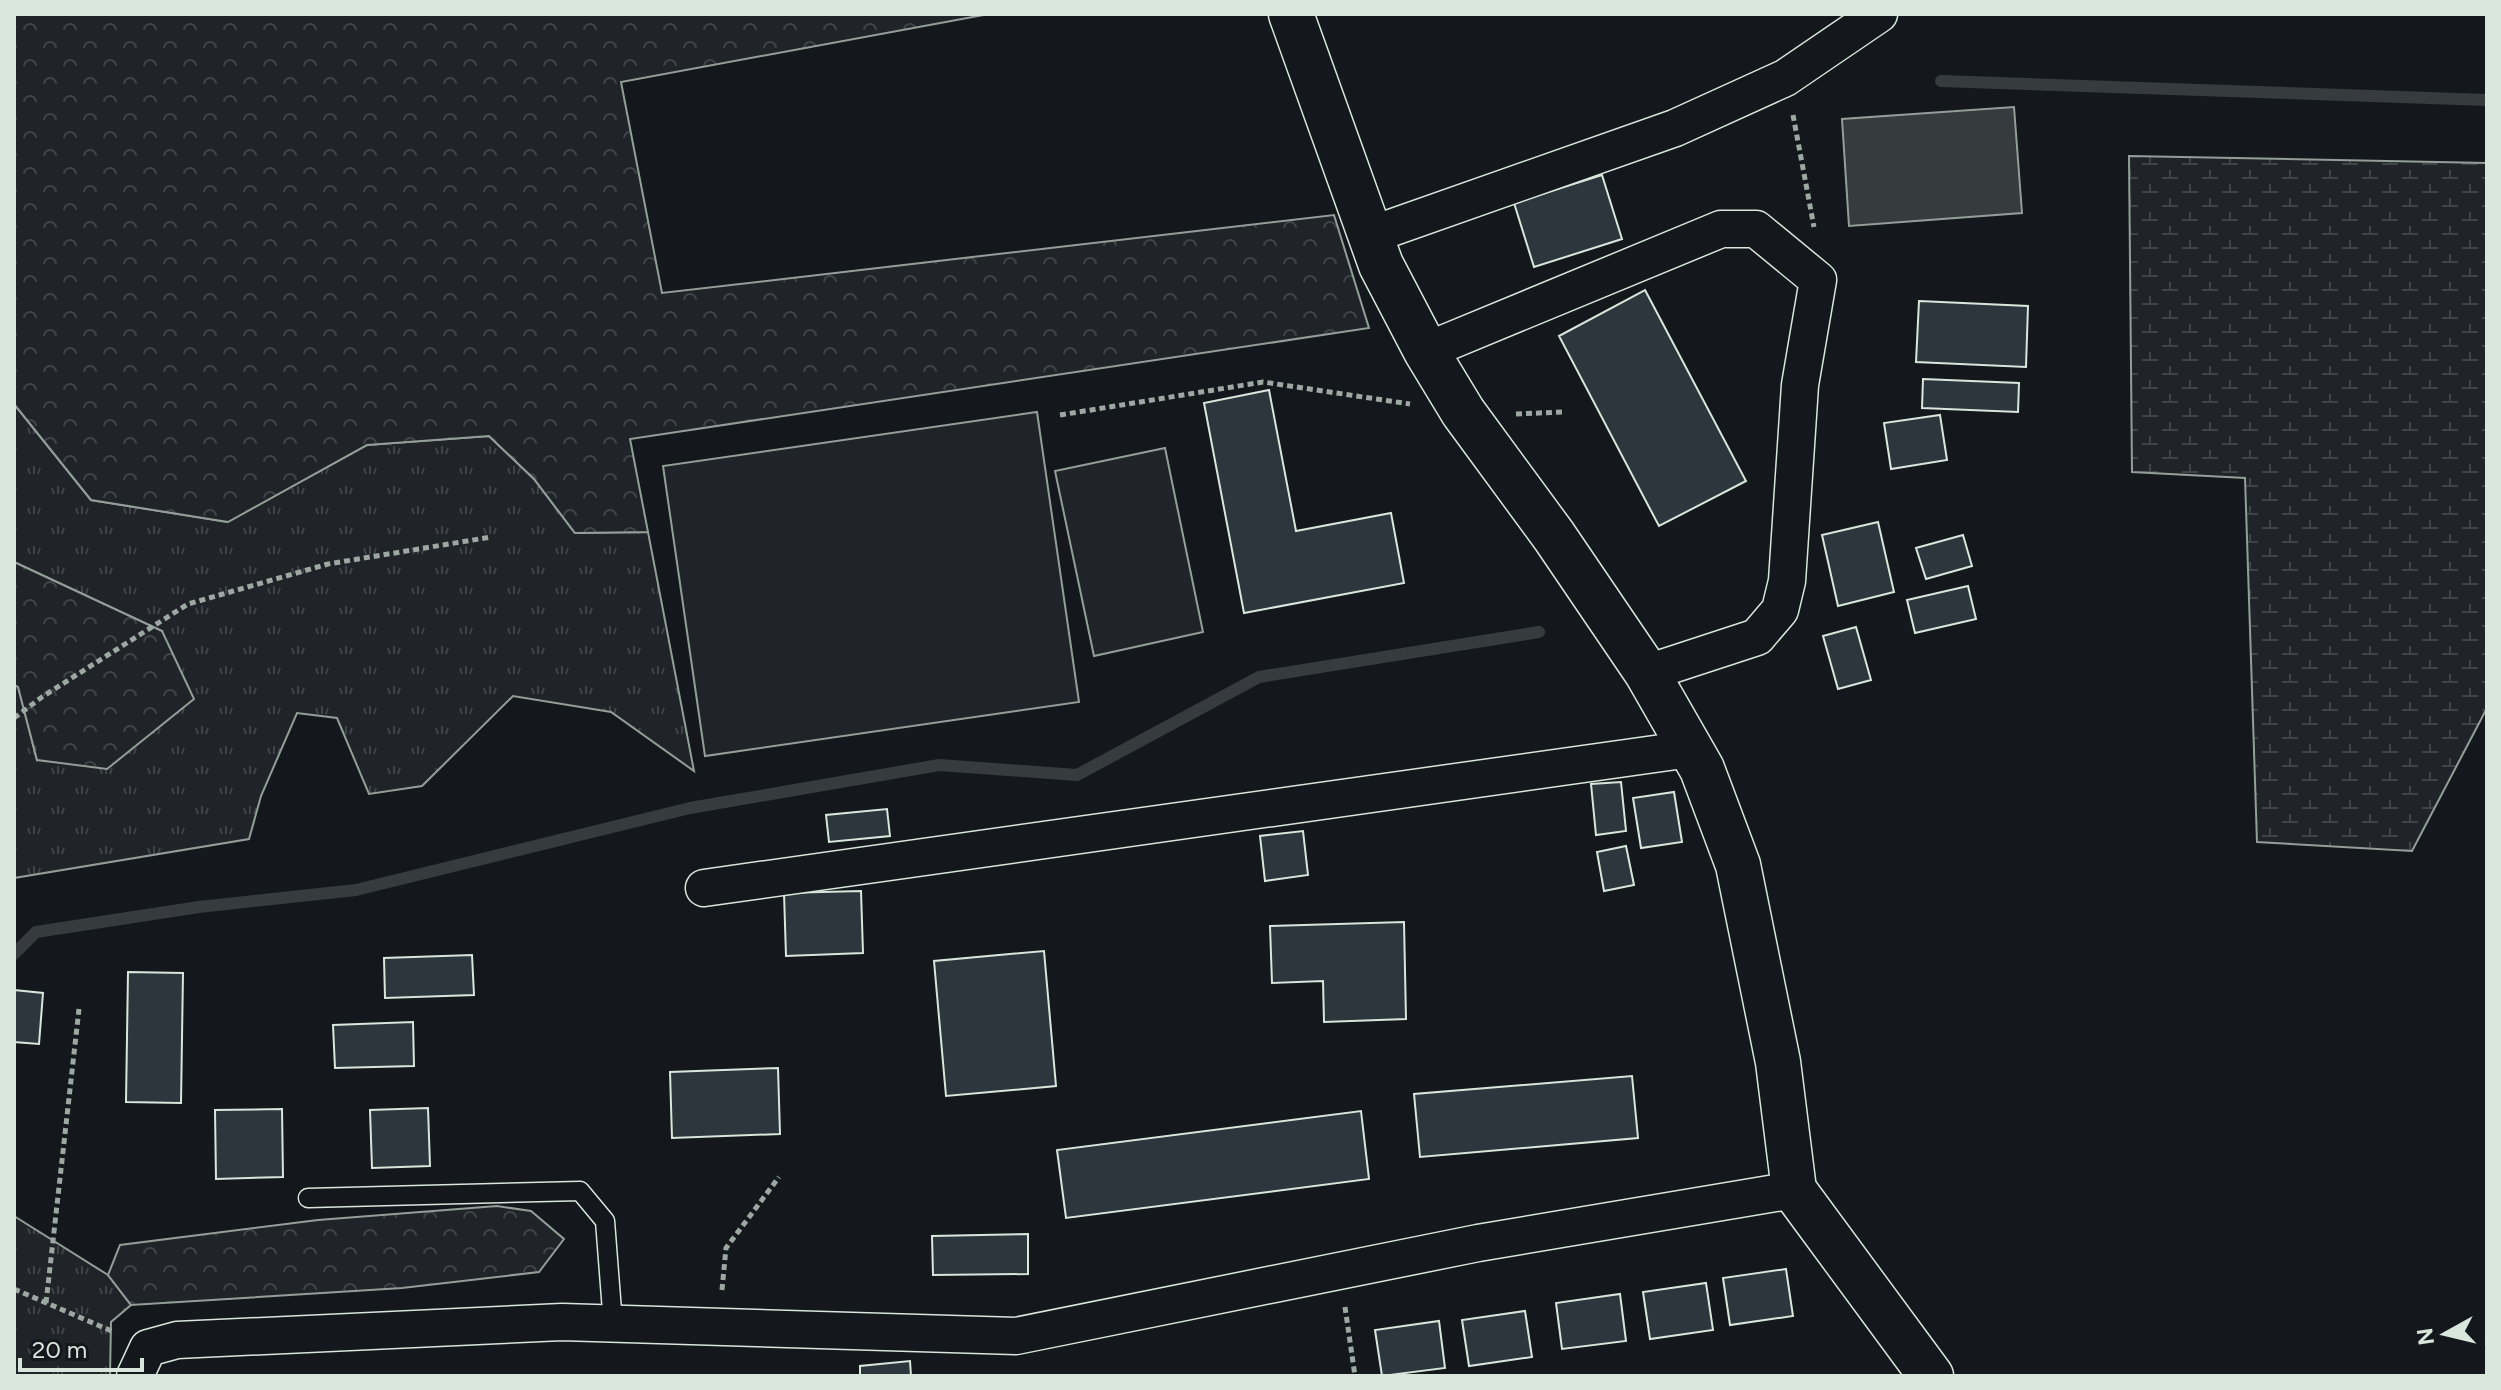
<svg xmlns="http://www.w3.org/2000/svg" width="2501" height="1390" font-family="Figtree,sans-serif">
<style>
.grass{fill:url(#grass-tufts);stroke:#939e99;stroke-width:2}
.forest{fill:url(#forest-crowns);stroke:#939e99;stroke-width:2}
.wetland{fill:url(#wetland-marsh);stroke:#939e99;stroke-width:2}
.park{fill:#202428;stroke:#939e99;stroke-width:2}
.water{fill:#363b3e;stroke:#939e99;stroke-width:2}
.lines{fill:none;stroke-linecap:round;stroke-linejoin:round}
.stream{stroke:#363b3e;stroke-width:12}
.building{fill:#2c363c;stroke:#d8e6dc;stroke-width:2}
.lane-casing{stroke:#d8e6dc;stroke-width:21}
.street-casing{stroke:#d8e6dc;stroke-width:39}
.secondary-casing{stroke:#d8e6dc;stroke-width:47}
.path{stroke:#9da8a2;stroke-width:5;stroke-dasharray:6 4;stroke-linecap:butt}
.lane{stroke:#14181c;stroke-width:18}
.street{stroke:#14181c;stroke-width:36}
.secondary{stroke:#14181c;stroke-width:44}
</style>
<defs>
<pattern id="grass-tufts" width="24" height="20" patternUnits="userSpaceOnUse" patternTransform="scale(2)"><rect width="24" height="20" fill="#202428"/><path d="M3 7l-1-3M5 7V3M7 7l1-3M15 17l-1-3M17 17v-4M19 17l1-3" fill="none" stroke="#404447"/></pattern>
<pattern id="forest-crowns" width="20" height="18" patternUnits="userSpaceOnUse" patternTransform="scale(2)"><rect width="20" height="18" fill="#202428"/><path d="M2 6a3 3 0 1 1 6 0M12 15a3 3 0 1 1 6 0" fill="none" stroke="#404447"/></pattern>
<pattern id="wetland-marsh" width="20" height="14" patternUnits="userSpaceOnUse" patternTransform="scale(2)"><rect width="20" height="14" fill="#202428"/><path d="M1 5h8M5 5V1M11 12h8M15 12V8" fill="none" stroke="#404447"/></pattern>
</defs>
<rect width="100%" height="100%" fill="#14181c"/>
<path class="grass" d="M14 404 91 500 227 522 367 445 489 436 534 479 575 533 648 532 694 771 611 712 513 696 422 786 369 794 337 718 297 713 261 796 249 839 14 878V685L18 686 37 760 162 631 14 562Z
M14 1216 108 1275 131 1305 111 1322 110 1376H14Z"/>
<path class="forest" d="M14 14H989L621 82 662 293 1334 215 1369 328 630 439 648 532 575 533 534 479 489 436 367 445 228 522 91 500 14 404Z
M14 562 162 631 194 699 107 769 37 760 18 687 14 685Z
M497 1206 531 1211 564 1239 539 1272 402 1288 131 1305 108 1275 120 1245 318 1220Z"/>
<path class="wetland" d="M2129 156 2487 163V708L2412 851 2257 842 2245 478 2132 472Z"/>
<path class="park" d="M1037 412 1079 702 705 756 663 466Z
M1165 448 1203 632 1094 656 1055 471Z"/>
<path class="water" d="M2014 107 2022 213 1849 226 1842 119Z"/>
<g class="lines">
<path class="stream" d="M1941 81 2487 100
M14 954 36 932 199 907 356 890 690 808 939 765 1077 775 1259 677 1539 632"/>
</g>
<path class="building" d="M1602 175 1622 239 1534 267 1514 203Z
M1645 290 1746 481 1659 526 1559 336Z
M1919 301 2028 306 2026 367 1916 362Z
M1923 379 2019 383 2018 412 1922 408Z
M1269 390 1296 531 1391 513 1404 583 1244 613 1204 403Z
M1940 415 1947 460 1891 469 1884 423Z
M1878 522 1894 592 1838 606 1822 535Z
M1963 535 1972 566 1926 579 1916 548Z
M1968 586 1976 619 1915 633 1907 600Z
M1856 627 1871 680 1838 689 1823 636Z
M1621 782 1626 831 1596 835 1591 784Z
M1674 792 1682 842 1641 848 1633 798Z
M887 809 890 836 829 842 826 815Z
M1303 831 1308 875 1265 881 1260 836Z
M1626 846 1634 885 1604 891 1597 852Z
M861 891 863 953 786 956 784 893Z
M1404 922 1406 1019 1324 1022 1323 981 1272 983 1270 926Z
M1044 951 1056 1086 946 1096 934 961Z
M472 955 474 995 385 998 384 958Z
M128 972 183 973 181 1103 126 1102Z
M14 990 43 993 39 1044 14 1042Z
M413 1022 414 1066 335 1068 333 1025Z
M778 1068 780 1134 672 1138 670 1072Z
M1632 1076 1638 1138 1420 1157 1414 1094Z
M428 1108 430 1166 372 1168 370 1110Z
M282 1109 283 1177 216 1179 215 1110Z
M1361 1111 1369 1179 1066 1218 1057 1150Z
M1028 1234V1274L933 1275 932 1236Z
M1786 1269 1793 1316 1730 1325 1723 1278Z
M1706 1283 1713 1330 1650 1339 1643 1292Z
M1620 1294 1626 1341 1562 1349 1556 1303Z
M1525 1311 1532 1357 1469 1366 1462 1320Z
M1439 1321 1445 1368 1382 1376 1375 1330Z
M910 1361 911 1376H860V1366Z"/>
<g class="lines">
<defs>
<path id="lane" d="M308 1198 580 1191 605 1221 613 1324"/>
<path id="street" d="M1371 235 1675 128 1785 78 1879 14
M1426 351 1721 229H1756L1818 280 1800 385 1787 581 1780 610 1757 637 1647 673
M704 888 1690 749
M135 1376 148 1348 177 1340 562 1322 1016 1336 1478 1243 1794 1190"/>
<path id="secondary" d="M1291 14 1381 265 1426 351 1463 412 1554 536 1647 673 1702 769 1738 865 1778 1062 1794 1190 1931 1376"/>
</defs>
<use href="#lane" class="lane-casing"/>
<use href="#street" class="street-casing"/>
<use href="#secondary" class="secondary-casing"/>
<path class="path" d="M1793 115 1814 227
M1516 414 1562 412
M1060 415 1263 382 1410 404
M14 718 42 697 188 604 328 564 491 537
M14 1289 114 1332
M722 1290 726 1248 779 1177
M46 1303 79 1009
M1345 1307 1355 1376"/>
<use href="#lane" class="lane"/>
<use href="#street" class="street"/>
<use href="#secondary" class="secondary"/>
</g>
<rect width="2501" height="1390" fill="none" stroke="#d8e6dc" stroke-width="32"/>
<g transform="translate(2445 1334) rotate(262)" stroke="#14181c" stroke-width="6" paint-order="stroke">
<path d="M0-6L14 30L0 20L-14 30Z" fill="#d8e6dc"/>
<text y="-12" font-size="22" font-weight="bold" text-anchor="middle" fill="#d8e6dc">N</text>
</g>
<path d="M20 1358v12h122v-12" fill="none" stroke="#d8e6dc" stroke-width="4"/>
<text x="32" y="1358" font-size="24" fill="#d8e6dc" stroke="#14181c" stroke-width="6" paint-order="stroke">20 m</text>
</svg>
